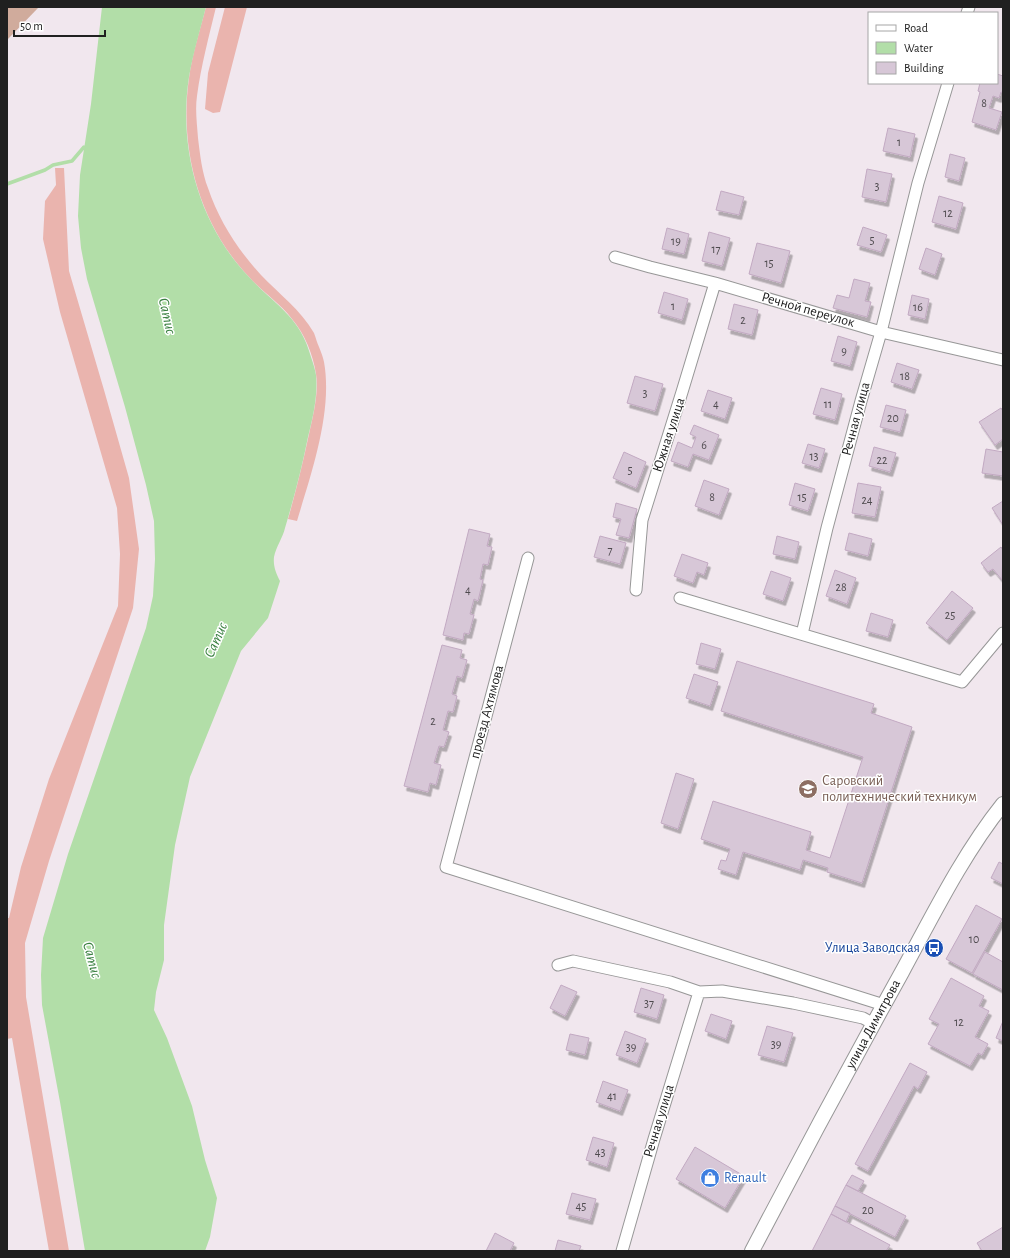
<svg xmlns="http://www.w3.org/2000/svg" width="1010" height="1258" font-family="'Alegreya Sans',sans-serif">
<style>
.grass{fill:#eab4ae}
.forest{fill:#d0ab9c}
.water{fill:#b2dea8}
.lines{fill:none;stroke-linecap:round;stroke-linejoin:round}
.stream{stroke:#b2dea8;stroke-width:3.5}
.building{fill:#d7c7d7;stroke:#c2a9c2;filter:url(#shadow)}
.minor-casing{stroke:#979797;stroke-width:13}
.tertiary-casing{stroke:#979797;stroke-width:16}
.minor{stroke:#fff;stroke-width:11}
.tertiary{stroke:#fff;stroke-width:14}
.labels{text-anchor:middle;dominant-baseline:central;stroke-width:3;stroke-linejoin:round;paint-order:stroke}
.number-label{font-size:12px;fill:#4e4a4e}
.street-label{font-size:14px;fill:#202020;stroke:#fff}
.education-label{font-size:14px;fill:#785e54;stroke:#fff;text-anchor:start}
.transit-label{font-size:14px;fill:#164399;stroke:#fff;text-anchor:end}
.shop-label{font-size:14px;fill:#366cbe;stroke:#fff;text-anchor:start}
.water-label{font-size:15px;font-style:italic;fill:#3a8041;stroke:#fff}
</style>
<defs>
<filter id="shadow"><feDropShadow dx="2.5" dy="4.5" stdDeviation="0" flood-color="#0004"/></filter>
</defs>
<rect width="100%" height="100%" fill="#f1e7ee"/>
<path class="grass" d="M206 7H216C209 36 201 66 197 96 195 109 197 124 198 138 200 154 202 173 208 188 219 221 238 250 261 275 279 294 301 310 314 333 316 338 317 343 319 347 321 352 323 357 324 362 333 412 311 474 297 521L288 519C296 491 303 462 309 434 313 416 319 392 316 374 313 355 305 334 292 319 280 303 262 292 249 277 199 224 179 149 189 78 192 55 200 30 206 7Z
M225 7H247L220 112 213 113 205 109 208 73Z
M55 168H64L69 271 104 390 129 478 139 549 133 608 49 861 25 943 26 997 69 1251H49L12 1038 7 1039V918H9L21 867 49 779 118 606 120 554 117 508 60 312 43 239 45 201 56 185Z"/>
<path class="forest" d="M7 7H39L7 40Z"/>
<path class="water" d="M102 7H206C200 30 193 54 189 77 178 148 199 225 249 277 275 305 300 316 311 357 313 363 315 369 316 375 318 396 313 417 308 437 302 467 294 498 285 528 283 537 276 547 274 557 273 566 276 573 280 581L268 618 241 651 190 777 175 845 164 925V960L156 992 154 1010 167 1038 192 1106 205 1160 217 1198 210 1237 205 1251H85L60 1102 42 1005 41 975 43 938 68 854 146 628 153 596 155 559 154 521 146 485 125 407 87 279 81 248 78 216 80 175 91 104Z"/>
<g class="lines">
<path class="stream" d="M7 184 45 170 53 165 72 161 84 147"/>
</g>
<path class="building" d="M997 74 1003 76V93L1001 92 999 98 993 96 989 108 1002 112 996 130 972 122 980 92 978 91 980 83H997Z
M888 128 915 134 910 157 883 151Z
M950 154 965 158 959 181 945 177Z
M867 169 892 174 886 202 862 197Z
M721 191 744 197 739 215 716 210Z
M939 196 963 203 956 229 932 222Z
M863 227 887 235 881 252 857 245Z
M667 228 689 234 684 254 662 249Z
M709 232 730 238 722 266 702 261Z
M757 243 790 251 781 283 749 274Z
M926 248 942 254 935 275 919 269Z
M854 279 870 283 865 301 871 302 867 317 833 308 837 295 849 298Z
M664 292 688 299 682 320 658 313Z
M912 295 929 299 925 319 908 315Z
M734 304 758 310 752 335 728 329Z
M838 336 857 342 850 366 831 361Z
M897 363 919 370 912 389 891 382Z
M635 376 663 384 655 411 627 403Z
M821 388 842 394 835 420 813 414Z
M708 390 732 398 725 419 701 411Z
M886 405 906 410 900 432 880 427Z
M1001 408 1003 411V439L995 445 979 422Z
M694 425 719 435 709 460 693 454 688 467 671 461 678 442 692 448 696 437 690 434Z
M808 444 825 449 819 468 802 463Z
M874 447 896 453 890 472 869 466Z
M986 449 1003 452V476L982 473Z
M624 452 646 462 636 488 613 478Z
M704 480 729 489 719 515 695 506Z
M795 483 815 489 808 511 789 505Z
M858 483 881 487 875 517 852 513Z
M1003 501V525L992 508Z
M616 503 637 509 629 538 616 535 621 519 613 517Z
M469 529 490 534 487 546 492 547 488 565 483 564 480 579 483 580 478 601 474 599 470 614 474 615 469 634 464 633 463 640 443 635Z
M849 533 872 539 868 556 845 550Z
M600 536 626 543 620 564 594 557Z
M777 536 799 542 795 559 773 554Z
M1001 547 1003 550 1002 580 993 569 988 572 981 563Z
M682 554 708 563 704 575 697 572 693 583 674 576Z
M835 570 856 578 847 604 826 596Z
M771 571 791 578 783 601 763 594Z
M952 591 973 608 947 640 926 623Z
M871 613 893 620 888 637 866 631Z
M701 643 721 649 715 669 696 664Z
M442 645 462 650 460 658 467 660 462 678 457 676 452 694 457 696 453 712 448 711 443 730 449 732 444 747 439 746 434 763 441 765 436 785 430 783 428 792 404 786Z
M737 661 874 704 871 713 912 727 862 883 827 872 828 868 803 860 800 870 743 852 736 875 718 869 721 860 726 861 730 849 701 839 713 801 811 832 806 850 830 858 863 757 721 711Z
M694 674 718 682 710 706 686 698Z
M676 773 694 779 678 829 661 823Z
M999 862 1003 864V884L991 878Z
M976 905 1002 919 972 973 946 959Z
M985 952 1003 962V990L973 974Z
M951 978 984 996 979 1006 989 1011 975 1037 988 1044 982 1055 978 1053 970 1066 928 1044 939 1024 929 1019Z
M561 985 577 992 565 1016 550 1008Z
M641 988 664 995 657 1019 634 1012Z
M711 1014 732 1021 726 1039 705 1031Z
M1003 1021V1041L996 1038Z
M767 1026 793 1033 784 1062 758 1055Z
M625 1031 646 1039 637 1063 616 1055Z
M570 1034 589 1038 585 1055 566 1050Z
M910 1063 927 1072 918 1089 914 1086 868 1171 855 1164Z
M603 1081 628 1090 620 1111 596 1102Z
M593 1137 614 1143 607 1167 586 1160Z
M695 1147 744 1176 725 1208 676 1179Z
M852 1175 864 1181 858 1191 846 1185Z
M846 1185 906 1216 895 1237 835 1206Z
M572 1193 596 1199 590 1220 566 1214Z
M835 1206 850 1213 846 1222 831 1214Z
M831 1214 890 1245 886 1251H812Z
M1003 1227V1251H982L977 1243Z
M495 1233 514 1243 510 1251H486Z
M558 1240 581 1246 579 1251H555Z"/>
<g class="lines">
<defs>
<path id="minor" d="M967 13 969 7
M615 257 650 267 715 283 881 332 1003 360
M528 558 446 867 884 1005
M636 590 642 520 682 392 715 283
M680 598 962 682 1003 633
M802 634 827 528 861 401 881 332 918 183 948 83
M558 965 573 961 670 982 699 992 722 991 793 1003 863 1018 874 1024
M622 1251 654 1139 699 992"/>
<g id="tertiary">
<path id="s1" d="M752 1251C801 1157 851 1064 902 972 933 915 963 854 1003 804"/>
</g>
</defs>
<use href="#minor" class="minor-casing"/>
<use href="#tertiary" class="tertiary-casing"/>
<use href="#minor" class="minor"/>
<use href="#tertiary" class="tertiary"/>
</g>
<defs>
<symbol id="university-disc" viewBox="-11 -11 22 22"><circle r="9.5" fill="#8d6e63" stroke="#fff"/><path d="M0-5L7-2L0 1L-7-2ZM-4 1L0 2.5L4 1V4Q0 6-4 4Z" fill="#fff"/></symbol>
<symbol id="bus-disc" viewBox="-11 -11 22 22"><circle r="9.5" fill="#1a4fb4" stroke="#fff"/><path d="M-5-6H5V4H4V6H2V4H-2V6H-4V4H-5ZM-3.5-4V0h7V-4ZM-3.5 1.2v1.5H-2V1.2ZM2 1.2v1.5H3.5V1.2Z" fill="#fff"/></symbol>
<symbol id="shop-disc" viewBox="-11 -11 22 22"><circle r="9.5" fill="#3f7fe0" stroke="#fff"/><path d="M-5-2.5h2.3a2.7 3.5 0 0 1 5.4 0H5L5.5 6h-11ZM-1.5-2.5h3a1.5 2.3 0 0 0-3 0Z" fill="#fff"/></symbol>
</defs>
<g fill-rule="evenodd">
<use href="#university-disc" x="797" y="778" width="22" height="22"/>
<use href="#bus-disc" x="923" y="937" width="22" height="22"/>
<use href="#shop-disc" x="699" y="1167" width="22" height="22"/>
</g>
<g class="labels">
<g class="number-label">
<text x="984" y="103">8</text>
<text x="899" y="142">1</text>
<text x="877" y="186">3</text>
<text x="948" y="213">12</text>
<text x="872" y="240">5</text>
<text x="676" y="241">19</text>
<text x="716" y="249">17</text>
<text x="769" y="263">15</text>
<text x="673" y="306">1</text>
<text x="918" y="307">16</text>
<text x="743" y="320">2</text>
<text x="844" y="351">9</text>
<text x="905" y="376">18</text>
<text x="645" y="393">3</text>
<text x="716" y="404">4</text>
<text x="828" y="404">11</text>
<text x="893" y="418">20</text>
<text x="704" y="445">6</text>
<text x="814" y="456">13</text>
<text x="882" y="460">22</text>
<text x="630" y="470">5</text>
<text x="712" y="497">8</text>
<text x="802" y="497">15</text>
<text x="867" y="500">24</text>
<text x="610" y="550">7</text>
<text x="841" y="587">28</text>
<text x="468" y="590">4</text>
<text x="950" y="615">25</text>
<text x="433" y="721">2</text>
<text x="974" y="939">10</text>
<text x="649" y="1003">37</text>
<text x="959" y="1022">12</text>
<text x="776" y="1044">39</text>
<text x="631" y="1047">39</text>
<text x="612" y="1096">41</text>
<text x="600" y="1152">43</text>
<text x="581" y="1206">45</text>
<text x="868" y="1210">20</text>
</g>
<g class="street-label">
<text transform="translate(808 310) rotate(16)">Речной переулок</text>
<text transform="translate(856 419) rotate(-75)">Речная улица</text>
<text transform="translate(669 435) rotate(-72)">Южная улица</text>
<text transform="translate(487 712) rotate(-75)">проезд Ахтямова</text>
<text stroke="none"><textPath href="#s1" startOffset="257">улица Димитрова</textPath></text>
<text transform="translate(659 1121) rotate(-73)">Речная улица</text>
</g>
<g class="education-label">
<text x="822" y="781">Саровский<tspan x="822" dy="16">политехнический техникум</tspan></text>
</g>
<g class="transit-label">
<text x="920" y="948">Улица Заводская</text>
</g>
<g class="shop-label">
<text x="724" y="1178">Renault</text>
</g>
<g class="water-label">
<text transform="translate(167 316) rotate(77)">Сатис</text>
<text transform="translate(216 640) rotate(-66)">Сатис</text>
<text transform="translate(92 960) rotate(75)">Сатис</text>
</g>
</g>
<rect width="1010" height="1258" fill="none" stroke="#202020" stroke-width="16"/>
<rect x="868" y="12" width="130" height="72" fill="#ffffff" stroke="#a6a6a6"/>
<rect x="876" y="25" width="20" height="6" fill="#ffffff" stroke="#a6a6a6"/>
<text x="904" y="32" font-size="12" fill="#202020">Road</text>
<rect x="876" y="42" width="20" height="12" fill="#b2dea8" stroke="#a6a6a6"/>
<text x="904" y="52" font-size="12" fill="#202020">Water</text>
<rect x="876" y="62" width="20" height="12" fill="#d7c7d7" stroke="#a6a6a6"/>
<text x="904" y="72" font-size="12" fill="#202020">Building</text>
<path d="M14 30v6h91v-6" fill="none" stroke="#202020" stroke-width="2"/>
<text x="20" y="30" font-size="12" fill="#202020" stroke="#ffffff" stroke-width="3" paint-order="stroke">50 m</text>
</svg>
